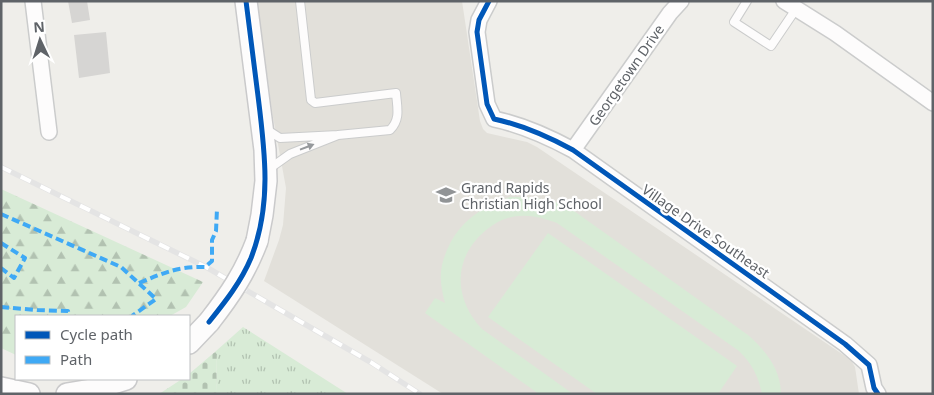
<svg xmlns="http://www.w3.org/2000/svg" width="934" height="395" font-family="'Noto Sans',sans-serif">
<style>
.education{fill:#e2e0da}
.grass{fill:url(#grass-tufts)}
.forest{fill:url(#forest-firs)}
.cemetery{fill:url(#cemetery-stones)}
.garden{fill:#d8ebd6}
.building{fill:#d6d5d3}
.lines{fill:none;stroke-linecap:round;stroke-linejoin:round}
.lane-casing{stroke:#cbcccc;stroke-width:10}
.street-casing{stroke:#cbcccc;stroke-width:18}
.secondary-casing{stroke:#cacacb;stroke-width:24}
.lane{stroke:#fdfcfc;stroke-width:8}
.street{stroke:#fdfcfc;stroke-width:15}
.secondary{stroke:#fdfcfc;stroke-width:21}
.rail-casing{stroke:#e4e4e4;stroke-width:5.5}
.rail{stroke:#fff;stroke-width:4;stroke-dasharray:11;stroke-linecap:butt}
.secondary-bridge-casing{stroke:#cacacb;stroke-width:24;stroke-linecap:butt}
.secondary-bridge{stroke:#fdfcfc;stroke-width:21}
.quiet{stroke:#3fa9f5;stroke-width:4;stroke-dasharray:8 4;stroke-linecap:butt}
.cycleway-casing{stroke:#fff;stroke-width:8}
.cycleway{stroke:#0057b8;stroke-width:5}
.oneway{fill:#96999c}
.labels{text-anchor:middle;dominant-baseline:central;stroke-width:4.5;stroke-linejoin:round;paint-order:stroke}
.street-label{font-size:14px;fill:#5f6368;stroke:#fff}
.poi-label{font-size:14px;fill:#5f6368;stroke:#fff;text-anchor:start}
</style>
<defs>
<pattern id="grass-tufts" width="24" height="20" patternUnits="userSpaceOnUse" patternTransform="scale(1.25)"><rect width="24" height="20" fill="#d8ebd6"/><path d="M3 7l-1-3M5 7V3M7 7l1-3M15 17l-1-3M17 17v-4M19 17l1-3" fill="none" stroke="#b2c2b1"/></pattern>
<pattern id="forest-firs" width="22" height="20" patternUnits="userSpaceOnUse" patternTransform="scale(1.25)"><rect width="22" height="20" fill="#d8ebd6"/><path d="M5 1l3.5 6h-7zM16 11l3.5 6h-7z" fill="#b2c2b1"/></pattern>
<pattern id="cemetery-stones" width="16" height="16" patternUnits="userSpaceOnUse" patternTransform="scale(1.25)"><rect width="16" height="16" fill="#d8ebd6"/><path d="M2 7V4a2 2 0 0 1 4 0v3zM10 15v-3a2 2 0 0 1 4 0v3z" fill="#b2c2b1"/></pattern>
</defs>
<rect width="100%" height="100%" fill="#efeeea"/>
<path class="education" d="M257 1H462L480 121 483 129 487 133 527 142 537 147 845 356 852 362 855 367 859 394H443L264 281 279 240 283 225 286 188 273 117Z"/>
<path class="grass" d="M243 327 348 394H217L216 351Z"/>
<path class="forest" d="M1 189 203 282 186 307 170 316H16V355L1 348Z"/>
<path class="cemetery" d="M216 351 217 394H159L182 379H189V374Z"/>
<path class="garden" d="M510 197C531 197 547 198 567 206L748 335C765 350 781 369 781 394H762C758 375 752 364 739 351L557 223C541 217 524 213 508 218 499 220 491 226 485 231 452 259 454 299 482 329L573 394H539L425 313 435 298 445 303C442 291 439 278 442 265 443 260 445 255 447 250 459 222 481 207 510 197Z
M548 233 737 366 718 394H597L488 317Z"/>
<path class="building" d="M68 1H87L90 20 72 23Z
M106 32 110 73 79 78 74 35Z"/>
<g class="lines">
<defs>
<path id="lane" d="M300 1 311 100 315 103 396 93C397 107 401 119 390 130L338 135
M747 1 734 22 771 46 796 9
M266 129 280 138 338 135 290 154 269 169"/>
<path id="street" d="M33 1 49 132
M489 1 479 20 477 32 487 104 494 119C523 125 547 136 573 150L845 344 869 365 874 388 878 394
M784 1 835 33 933 103
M573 150 670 13 681 1"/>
<path id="secondary" d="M246 1 265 150 266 181 262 215 257 241
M189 343 209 322
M1 388 29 394
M67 394 91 390 126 379"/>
</defs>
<use href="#lane" class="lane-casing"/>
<use href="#street" class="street-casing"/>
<use href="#secondary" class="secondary-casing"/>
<use href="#lane" class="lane"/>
<use href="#street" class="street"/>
<use href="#secondary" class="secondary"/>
<defs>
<path id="rail" d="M1 167 206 267 372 363 420 394"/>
</defs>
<use href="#rail" class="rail-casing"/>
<use href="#rail" class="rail"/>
<defs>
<path id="secondary-bridge" d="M209 322C230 295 245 273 257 241"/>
</defs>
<use href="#secondary-bridge" class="secondary-bridge-casing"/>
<use href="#secondary-bridge" class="secondary-bridge"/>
<path class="quiet" d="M1 214 121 267 156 299 132 316
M1 243 25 258 14 278 1 268
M139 283C163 273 179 266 205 267L212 261V240L216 231 217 209
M1 307 37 310 68 311 69 316"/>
<defs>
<path id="cycleway" d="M489 1 479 20 477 32 487 104 494 119C523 125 547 136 573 150L845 344 869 365 874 388 878 394
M209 322C225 302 241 282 251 258 272 204 265 152 258 96 254 64 250 33 246 1"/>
</defs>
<use href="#cycleway" class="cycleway-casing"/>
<use href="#cycleway" class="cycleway"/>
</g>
<defs><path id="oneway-solid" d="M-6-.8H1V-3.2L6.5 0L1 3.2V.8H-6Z" transform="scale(1.25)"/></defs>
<use class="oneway" href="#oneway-solid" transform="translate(307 147) rotate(-21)"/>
<defs>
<symbol id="school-bare" viewBox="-9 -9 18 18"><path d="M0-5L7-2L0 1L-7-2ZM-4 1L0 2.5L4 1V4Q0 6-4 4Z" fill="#919496" stroke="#fff" stroke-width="2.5" paint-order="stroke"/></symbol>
</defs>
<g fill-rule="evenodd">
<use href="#school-bare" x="432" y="181" width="28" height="28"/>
</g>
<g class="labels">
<g class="street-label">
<text transform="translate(626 75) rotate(-55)">Georgetown Drive</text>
<text transform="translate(706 231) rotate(35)">Village Drive Southeast</text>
</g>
<g class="poi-label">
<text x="461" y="187">Grand Rapids<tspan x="461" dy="16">Christian High School</tspan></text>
</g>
</g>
<rect width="934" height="395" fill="none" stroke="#5f6368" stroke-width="5"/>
<rect x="15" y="315" width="175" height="65" fill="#ffffff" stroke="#bfc1c3"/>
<rect x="25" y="331" width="25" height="8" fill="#0057b8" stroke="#bfc1c3"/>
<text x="60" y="340" font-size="15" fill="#5f6368">Cycle path</text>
<rect x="25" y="356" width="25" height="8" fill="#3fa9f5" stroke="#bfc1c3"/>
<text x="60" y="365" font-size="15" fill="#5f6368">Path</text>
<g transform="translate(40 40) rotate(356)" stroke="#ffffff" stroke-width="4" paint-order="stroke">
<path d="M0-4L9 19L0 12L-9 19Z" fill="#5f6368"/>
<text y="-8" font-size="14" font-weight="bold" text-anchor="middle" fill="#5f6368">N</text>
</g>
</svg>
